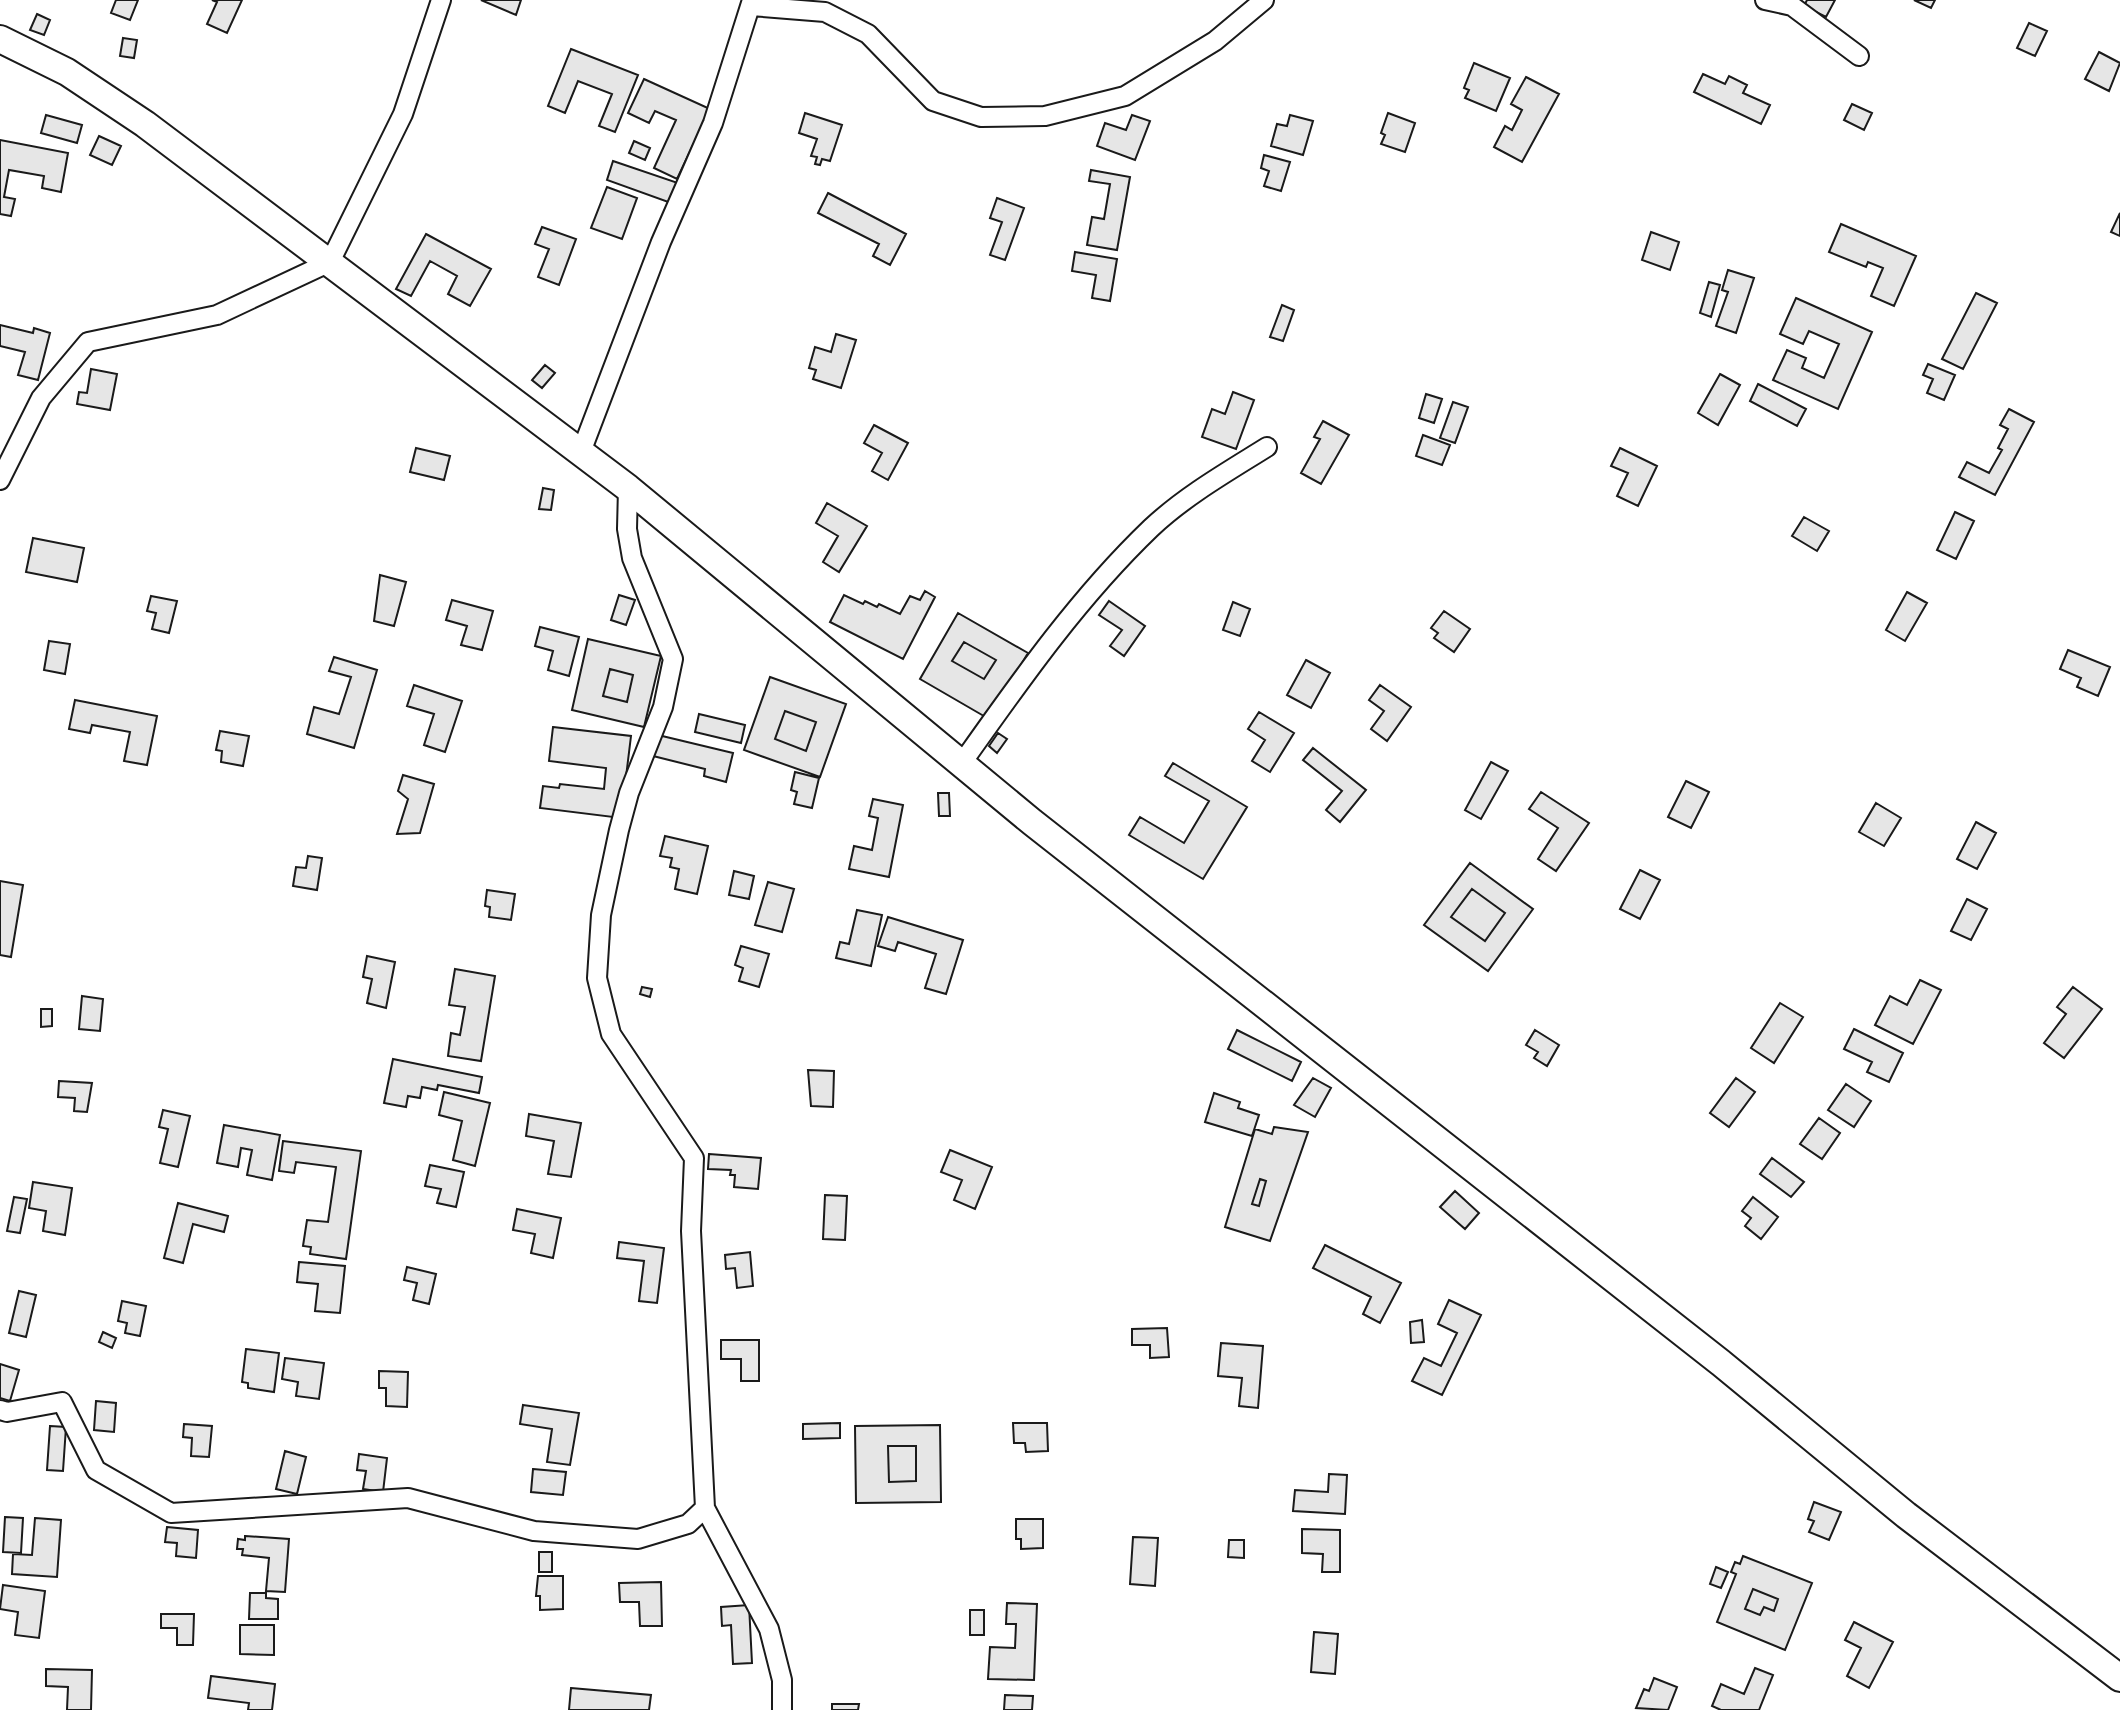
<svg xmlns="http://www.w3.org/2000/svg" width="2120" height="1710" font-family="Inter,sans-serif">
<style>
.building{fill:#e6e6e6;stroke:#1a1a1a;stroke-width:2;fill-rule:evenodd}
.lines{fill:none;stroke-linecap:round;stroke-linejoin:round}
.street-casing{stroke:#1a1a1a;stroke-width:22}
.secondary-casing{stroke:#1a1a1a;stroke-width:30}
.street{stroke:#fff;stroke-width:18}
.secondary{stroke:#fff;stroke-width:26}
</style>
<rect width="100%" height="100%" fill="#fff"/>
<path class="building" d="M116 0H138L130 20 111 13Z
M212 0H242L227 33 207 24 217 2Z
M481 0H521L516 15Z
M1807 0H1835L1826 17 1804 6Z
M1914 0H1935L1931 8Z
M37 14 50 20 44 35 30 30Z
M2029 23 2047 31 2035 56 2017 48Z
M123 38 137 40 134 58 120 56Z
M571 49 638 75 615 132 599 126 612 94 578 81 565 113 548 106Z
M2099 52 2120 63 2109 91 2085 79Z
M1474 63 1510 78 1496 111 1465 98 1469 90 1464 88Z
M1703 74 1725 84 1729 76 1747 85 1743 93 1770 105 1761 124 1694 92Z
M1526 77 1559 94 1522 162 1494 147 1505 126 1512 130 1522 110 1511 104Z
M644 79 710 109 677 179 654 168 676 120 655 111 649 123 628 113Z
M1852 104 1872 113 1864 130 1844 120Z
M805 113 842 125 830 161 822 159 820 165 815 164 817 157 811 156 817 139 799 133Z
M1388 113 1415 123 1405 152 1381 144 1385 135 1381 133Z
M46 115 82 125 77 143 41 133Z
M1132 115 1150 121 1135 160 1097 146 1105 123 1126 130Z
M1290 115 1313 121 1303 155 1271 146 1277 124 1287 126Z
M99 136 121 146 112 165 90 155Z
M0 140 68 153 61 192 42 188 44 176 9 170 4 197 15 199 11 216 0 214Z
M634 141 650 148 645 160 629 153Z
M1264 155 1290 162 1281 191 1264 186 1269 171 1261 168Z
M613 161 678 183 671 203 607 180Z
M1091 170 1130 177 1117 250 1087 245 1092 217 1104 219 1110 184 1089 181Z
M607 187 637 198 622 239 591 228Z
M828 193 906 234 890 265 873 256 879 244 818 213Z
M997 198 1024 208 1005 260 990 255 1002 222 990 218Z
M2120 213V236L2111 232Z
M1841 224 1916 256 1894 306 1871 296 1883 268 1868 262 1866 267 1829 252Z
M542 227 576 239 559 285 538 277 549 249 535 244Z
M1651 232 1679 242 1670 270 1642 260Z
M426 234 491 269 470 306 448 294 457 276 430 261 411 296 396 289Z
M1075 252 1117 259 1110 301 1092 298 1096 275 1072 271Z
M1728 270 1754 278 1736 333 1716 326 1728 292 1722 290Z
M1709 282 1720 285 1711 317 1700 313Z
M1976 293 1997 303 1963 369 1942 359Z
M1796 298 1872 332 1838 409 1773 380 1787 350 1806 358 1802 368 1824 378 1839 344 1809 331 1803 344 1780 334Z
M1282 305 1294 310 1283 341 1270 337Z
M0 325 33 333 34 328 50 333 38 380 18 375 25 352 0 346Z
M836 334 856 340 841 388 813 379 816 370 809 368 815 347 831 352Z
M1928 364 1955 375 1944 400 1927 393 1933 379 1923 375Z
M545 365 555 373 542 388 532 380Z
M91 369 117 374 110 410 77 404 79 392 87 393Z
M1720 374 1740 385 1718 425 1698 413Z
M1758 384 1806 409 1797 426 1750 401Z
M1233 392 1254 400 1236 449 1202 437 1212 409 1225 414Z
M1426 394 1442 399 1434 423 1419 418Z
M1453 402 1468 407 1455 443 1440 438Z
M2009 409 2034 422 1995 495 1959 477 1967 462 1989 473 2002 450 1998 448 2008 429 2000 425Z
M1323 421 1349 435 1321 484 1301 473 1320 439 1314 437Z
M874 425 908 443 888 480 872 471 882 453 864 443Z
M1423 435 1450 445 1442 465 1416 456Z
M416 448 450 456 444 480 410 472Z
M1620 448 1657 466 1638 506 1617 496 1628 473 1611 466Z
M543 488 554 490 551 510 539 509Z
M827 503 867 526 839 572 823 562 838 536 816 523Z
M1955 512 1974 521 1956 559 1937 550Z
M1804 517 1829 531 1817 551 1792 536Z
M33 538 84 548 77 582 26 572Z
M380 575 406 582 394 626 374 621Z
M925 591 935 597 903 659 830 622 844 595 863 604 865 601 877 607 879 604 900 614 910 596 920 600Z
M1907 592 1927 603 1905 641 1886 630Z
M619 595 635 600 626 625 611 620Z
M151 596 177 601 169 633 152 629 156 613 147 611Z
M452 600 493 611 482 650 461 645 467 626 446 620Z
M1109 601 1145 626 1124 656 1110 646 1122 630 1099 615Z
M1233 602 1250 609 1240 636 1223 630Z
M1444 611 1470 629 1454 652 1434 638 1438 633 1431 628Z
M958 613 1028 653 989 719 920 679ZM964 642 996 660 984 679 952 661Z
M540 627 579 637 569 676 548 670 553 651 535 646Z
M588 639 661 656 644 727 572 710ZM610 669 633 675 627 702 603 696Z
M49 641 70 644 65 674 44 670Z
M964 642 996 660 984 679 952 661Z
M2068 650 2110 667 2098 696 2077 687 2081 678 2060 669Z
M334 657 377 670 354 748 307 734 314 707 339 714 351 677 329 671Z
M1306 660 1330 673 1311 708 1287 695Z
M610 669 633 675 627 702 603 696Z
M770 677 846 704 820 777 744 750ZM785 711 816 722 806 751 775 739Z
M414 685 462 701 445 752 424 745 434 714 407 706Z
M1380 685 1411 707 1387 741 1371 729 1384 711 1369 700Z
M75 700 157 716 147 765 124 761 130 732 92 725 90 733 69 729Z
M785 711 816 722 806 751 775 739Z
M1259 712 1294 733 1270 772 1252 761 1265 740 1248 729Z
M699 714 745 725 741 743 695 732Z
M553 727 631 736 621 818 540 808 543 786 559 788 560 784 604 789 606 768 549 761Z
M220 731 249 736 243 766 221 762 222 751 216 750Z
M998 733 1007 739 997 753 989 746Z
M658 735 733 753 726 782 704 776 705 769 653 756Z
M1313 748 1366 790 1340 822 1326 810 1342 791 1303 760Z
M1491 762 1508 771 1481 819 1465 810Z
M1173 763 1247 807 1203 879 1129 835 1140 817 1184 843 1209 801 1165 776Z
M795 772 819 778 812 808 794 804 797 792 791 790Z
M403 775 434 784 420 833 397 834 408 799 398 791Z
M1686 781 1709 792 1691 828 1668 817Z
M1541 792 1589 823 1556 871 1538 859 1558 828 1529 809Z
M938 793H949L950 816H939Z
M873 799 903 805 889 877 849 869 854 846 872 850 878 818 869 816Z
M1876 803 1901 818 1884 846 1859 832Z
M1976 822 1996 833 1977 869 1957 859Z
M665 836 708 846 697 894 675 889 679 869 670 867 672 858 660 856Z
M308 856 322 858 317 890 293 886 296 867 306 868Z
M1470 863 1533 909 1488 971 1424 925ZM1472 889 1505 913 1485 941 1451 917Z
M1640 870 1660 880 1640 919 1620 909Z
M734 871 754 876 749 899 729 895Z
M0 881 23 885 11 957 0 955Z
M768 882 794 889 782 932 755 925Z
M1472 889 1505 913 1485 941 1451 917Z
M487 890 515 894 511 920 489 917 490 907 485 906Z
M1967 899 1987 909 1971 940 1951 931Z
M857 910 882 915 871 966 836 958 840 942 849 944Z
M888 917 963 940 946 994 925 988 936 954 898 942 895 951 878 946Z
M741 946 769 954 759 987 739 981 743 968 735 965Z
M367 956 395 962 386 1008 367 1003 372 979 363 977Z
M455 969 495 976 481 1061 448 1056 451 1033 460 1035 465 1007 449 1005Z
M1920 980 1941 990 1913 1044 1875 1025 1890 996 1907 1005Z
M642 987 652 989 650 997 640 994Z
M2073 987 2102 1009 2064 1058 2044 1043 2066 1014 2057 1007Z
M82 996 103 999 100 1031 79 1029Z
M1780 1003 1803 1017 1774 1063 1751 1048Z
M41 1009H52V1026L41 1027Z
M1854 1029 1903 1053 1889 1082 1867 1072 1872 1062 1844 1049Z
M1237 1030 1301 1062 1292 1081 1228 1049Z
M1535 1030 1559 1045 1547 1066 1534 1058 1538 1052 1526 1045Z
M393 1059 482 1077 479 1093 438 1085 437 1090 422 1087 420 1098 408 1096 406 1107 384 1103Z
M808 1070 834 1071 833 1107 811 1106Z
M1313 1078 1331 1088 1315 1117 1294 1105Z
M1736 1078 1755 1092 1729 1127 1710 1113Z
M59 1081 92 1083 87 1112 74 1111 75 1098 58 1097Z
M1846 1084 1871 1101 1854 1127 1828 1110Z
M444 1092 490 1103 475 1166 453 1160 462 1121 439 1115Z
M1214 1093 1240 1102 1238 1108 1259 1115 1252 1136 1205 1122Z
M163 1110 190 1116 178 1167 160 1163 168 1129 159 1127Z
M529 1114 581 1123 571 1177 548 1174 554 1141 526 1136Z
M1819 1118 1840 1133 1822 1159 1800 1144Z
M224 1125 280 1135 272 1180 247 1175 252 1150 241 1148 238 1167 217 1163Z
M1274 1127 1308 1132 1270 1241 1225 1227 1255 1129 1272 1134ZM1260 1179 1266 1181 1259 1206 1252 1204Z
M283 1141 361 1151 346 1259 310 1254 311 1247 303 1246 307 1220 328 1222 336 1167 296 1162 294 1173 279 1171Z
M950 1150 992 1167 975 1209 954 1200 962 1180 941 1172Z
M709 1154 761 1158 758 1189 734 1187 735 1175H730L731 1170 708 1169Z
M1772 1158 1804 1182 1791 1197 1760 1174Z
M430 1165 464 1172 456 1207 437 1203 441 1189 425 1186Z
M1260 1179 1266 1181 1259 1206 1252 1204Z
M33 1182 72 1188 65 1235 43 1231 46 1211 29 1208Z
M1455 1191 1479 1213 1465 1229 1440 1207Z
M825 1195 847 1196 845 1240 823 1239Z
M14 1197 27 1199 20 1233 7 1231Z
M1753 1197 1778 1217 1761 1239 1745 1226 1751 1218 1742 1211Z
M178 1203 228 1216 224 1232 193 1224 183 1263 164 1258Z
M517 1209 561 1218 553 1258 531 1253 535 1234 513 1230Z
M619 1242 664 1248 657 1303 639 1301 644 1261 617 1258Z
M1325 1245 1401 1283 1380 1323 1363 1314 1371 1297 1313 1268Z
M750 1252 753 1286 737 1288 735 1268 726 1269 725 1255Z
M299 1262 345 1266 340 1313 315 1311 318 1284 297 1282Z
M407 1267 436 1274 429 1304 413 1300 417 1283 404 1280Z
M19 1291 36 1295 26 1337 9 1333Z
M1449 1300 1481 1315 1442 1395 1412 1381 1424 1358 1441 1366 1457 1333 1438 1324Z
M122 1301 146 1306 140 1336 125 1333 127 1323 118 1321Z
M1422 1320 1424 1342 1411 1343 1410 1322Z
M1167 1328 1169 1357 1150 1358V1345H1132V1329Z
M103 1332 116 1338 112 1348 99 1342Z
M721 1340H759V1381H741V1359H721Z
M1221 1343 1263 1346 1258 1408 1239 1406 1242 1378 1218 1376Z
M246 1349 279 1353 274 1392 248 1388V1383L242 1382Z
M285 1358 324 1363 319 1399 296 1396 298 1382 282 1379Z
M0 1364 19 1370 10 1401 0 1398Z
M379 1371 408 1372 407 1407 386 1406V1388H379Z
M96 1401 116 1403 114 1432 94 1430Z
M523 1405 579 1413 570 1465 547 1462 552 1429 520 1424Z
M840 1423V1438L803 1439V1424Z
M1013 1423H1047L1048 1451 1026 1452 1025 1443H1014Z
M184 1424 212 1426 209 1457 191 1456 192 1438 183 1437Z
M940 1425 941 1502 856 1503 855 1426ZM888 1446H916V1481L889 1482Z
M50 1426 66 1427 63 1471 47 1470Z
M888 1446H916V1481L889 1482Z
M285 1451 306 1457 297 1494 276 1489Z
M359 1454 387 1458 383 1492 363 1489 366 1471 357 1470Z
M533 1469 566 1472 563 1495 531 1492Z
M1329 1474 1347 1475 1345 1514 1293 1511 1295 1490 1328 1492Z
M1814 1502 1841 1512 1829 1540 1809 1532 1814 1521 1808 1519Z
M5 1517 23 1518 21 1553 3 1552Z
M35 1518 61 1520 57 1577 12 1574 13 1554 32 1555Z
M1016 1519H1043V1548L1021 1549V1539H1016Z
M167 1527 198 1530 196 1558 176 1556 177 1543 165 1542Z
M1302 1529 1340 1530V1572H1322L1323 1554 1302 1553Z
M245 1536 289 1539 285 1592 266 1591 269 1558 242 1555 243 1549H237L238 1539 245 1540Z
M1133 1537 1158 1538 1155 1586 1130 1584Z
M1229 1540H1244V1558L1228 1557Z
M539 1552H552V1572H539Z
M1743 1556 1812 1583 1785 1650 1717 1622 1736 1574 1731 1572 1735 1562 1740 1564ZM1753 1589 1778 1599 1774 1611 1764 1607 1760 1615 1745 1609Z
M1716 1567 1728 1572 1721 1588 1710 1584Z
M538 1576H563V1609L540 1610V1596H536Z
M661 1582 662 1626H640L639 1602H620L619 1583Z
M3 1585 45 1591 39 1638 15 1635 18 1612 0 1609Z
M1753 1589 1778 1599 1774 1611 1764 1607 1760 1615 1745 1609Z
M250 1593H266V1598L278 1599V1619H249Z
M1007 1603 1037 1604 1034 1680 988 1679 990 1647 1015 1648 1016 1624H1006Z
M749 1605 752 1663 733 1664 731 1625 722 1626 721 1607Z
M970 1610H984V1635H970Z
M161 1614H194L193 1645H177V1628H161Z
M1854 1622 1893 1642 1869 1688 1847 1676 1861 1648 1845 1640Z
M240 1625H274V1655L240 1654Z
M1314 1632 1338 1634 1335 1674 1311 1672Z
M1755 1668 1773 1675 1759 1710H1721L1712 1706 1721 1684 1744 1694Z
M46 1669 92 1670 91 1710H67L68 1687 46 1686Z
M211 1676 275 1684 272 1710H248L249 1703 208 1698Z
M1654 1678 1677 1687 1668 1710 1636 1708 1644 1689 1649 1691Z
M571 1688 651 1695 649 1710H569Z
M1005 1695 1033 1696 1032 1710H1004Z
M832 1704H859L858 1710H832Z"/>
<g class="lines">
<defs>
<path id="street" d="M1765 0 1792 6 1859 56
M751 6 825 12 868 34 933 101 981 117 1045 116 1125 96 1215 41 1264 0
M581 452 661 242 713 123 752 0
M0 480 41 398 88 342 217 315 330 262 403 114 441 0
M628 488 627 529 632 558 673 659 663 707 629 793 619 830 601 915 597 978 611 1034 694 1158 691 1231 705 1508 769 1629 782 1680V1710
M962 763C1020 681 1078 598 1151 528 1185 496 1227 472 1267 447
M0 1410 7 1412 62 1402 96 1470 171 1513 408 1498 534 1531 638 1539 688 1524 705 1508"/>
<path id="secondary" d="M0 39 67 72 145 124 628 488 1032 822 1721 1363 1906 1515 2120 1678"/>
</defs>
<use href="#street" class="street-casing"/>
<use href="#secondary" class="secondary-casing"/>
<use href="#street" class="street"/>
<use href="#secondary" class="secondary"/>
</g>
</svg>
